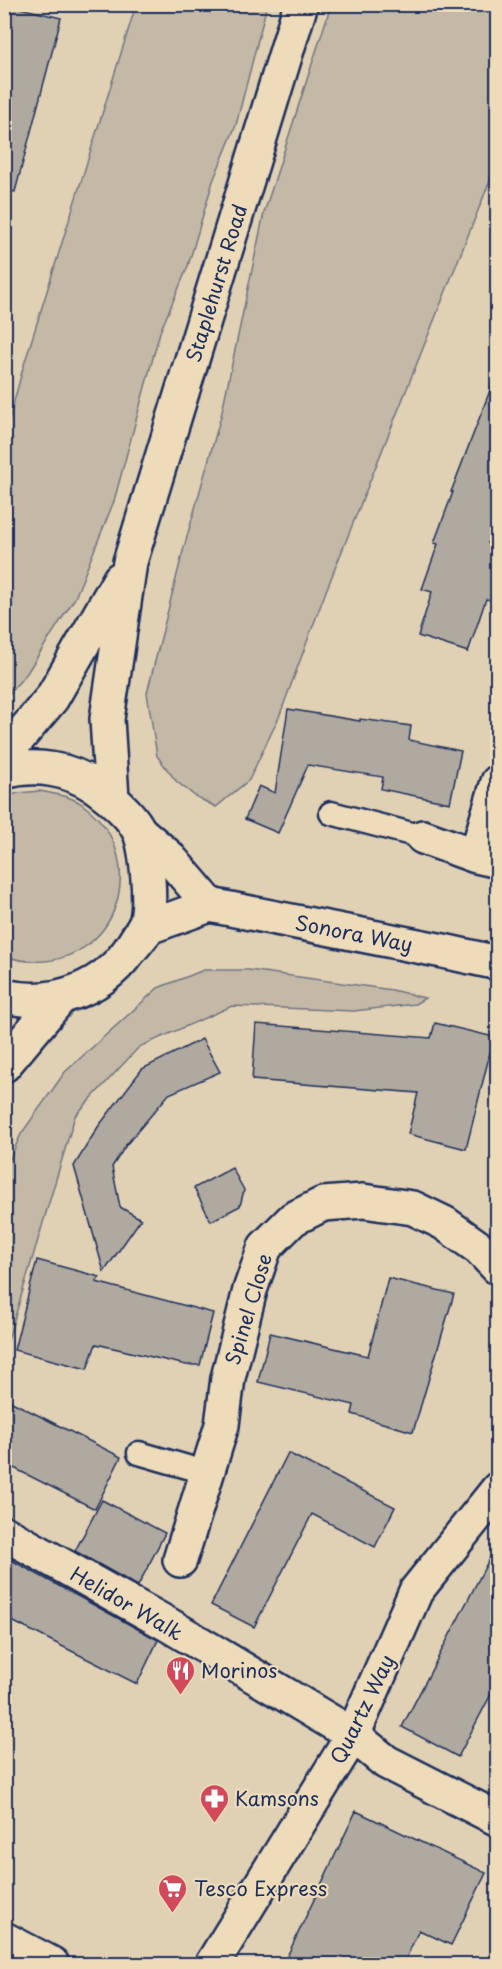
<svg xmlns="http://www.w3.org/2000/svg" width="502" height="1969" font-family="'Playpen Sans',sans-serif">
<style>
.green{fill:#c4b9a7;stroke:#707482;stroke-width:1.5}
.building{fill:#b0a99f;stroke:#1b2f5e;stroke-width:1.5}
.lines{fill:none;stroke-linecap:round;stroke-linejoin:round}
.lane-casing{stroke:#1b2f5e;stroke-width:27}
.street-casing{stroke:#1b2f5e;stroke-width:38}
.secondary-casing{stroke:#1b2f5e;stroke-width:38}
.lane{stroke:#eedbb9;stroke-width:22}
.street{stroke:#eedbb9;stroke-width:33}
.secondary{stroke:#eedbb9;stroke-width:33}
.labels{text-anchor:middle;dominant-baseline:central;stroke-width:4.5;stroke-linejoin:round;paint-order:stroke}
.street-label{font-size:20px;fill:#1b2f5e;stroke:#eedbb9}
.poi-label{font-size:20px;fill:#1b2f5e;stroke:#eedbb9;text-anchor:start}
</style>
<rect width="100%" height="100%" fill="#e1d1b4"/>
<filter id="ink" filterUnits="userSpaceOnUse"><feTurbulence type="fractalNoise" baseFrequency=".0167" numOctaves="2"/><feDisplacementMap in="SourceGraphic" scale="12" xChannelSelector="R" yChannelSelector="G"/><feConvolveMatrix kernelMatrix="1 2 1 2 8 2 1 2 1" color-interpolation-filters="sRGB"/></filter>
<g filter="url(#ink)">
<path class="green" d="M136 5H267L236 125 213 181 188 266 160 332 114 501 75 598 27 673 5 698V435L23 368Z
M331 5H497V163L326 591 279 717 249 780 216 807 195 796 176 781 157 756 147 693 183 551 221 416 264 213Z
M40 791C55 794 71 796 83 805 147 851 125 953 45 961 31 962 17 961 5 955L4 798 18 793Z
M204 970H249L392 990 425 998 415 1004 354 1011 232 1006 139 1047 75 1116 5 1350V1170L21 1134 65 1072 158 988Z"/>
<path class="building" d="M4 4 61 18 15 192 4 190Z
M494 380H498V519L488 543 498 546V582L491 600 486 599 468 652 418 636 432 592 422 589 438 544 434 543 453 492H451Z
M288 709 360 721V719L411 726 409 740 461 751 450 803 381 789 383 777 308 765 278 833 245 819 259 786 275 793Z
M435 1023 494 1037 466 1149 408 1134 418 1093 252 1080 256 1024 431 1038Z
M202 1039 220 1072 169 1094 126 1145 112 1167 120 1207 141 1219 104 1272 74 1166 98 1127 142 1069Z
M232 1168 244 1190 240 1206 211 1221 194 1188Z
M37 1260 100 1277 96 1282 213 1313 200 1365H186L96 1344 87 1369 14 1350Z
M388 1278 454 1294 413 1432 352 1414 354 1405 258 1382 270 1333 368 1356Z
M4 1398 121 1457 95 1509 4 1463Z
M288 1453 395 1507 375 1547 312 1514 254 1627 211 1605Z
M102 1500 165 1533 138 1586 75 1551Z
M498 1542V1681L458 1757 402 1727Z
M4 1556 158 1640 137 1684 4 1617Z
M356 1811 486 1873 451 1945 419 1930 403 1965H283Z"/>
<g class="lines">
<defs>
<path id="lane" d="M331 813 423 837
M139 1453 208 1473"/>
<path id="street" d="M140 832 168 856 210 905
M423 837 476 856 498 861
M476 856 498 782
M130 950 149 927 210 905 443 951 498 963
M4 1533 169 1625 353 1735 386 1762 498 1819
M180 1560 222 1425 228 1378 250 1290 265 1247 293 1219 323 1204 363 1201 413 1208 444 1223 479 1248 498 1268
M4 1939 52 1964
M212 1964 353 1735 416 1591 498 1489"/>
<path id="secondary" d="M4 755 52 698 120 579
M4 772C35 763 70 769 96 787 110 797 133 816 140 833 147 851 152 904 146 923 143 930 138 936 134 943 107 988 55 1008 4 996
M112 798 107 719 130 562 301 4
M4 1065 61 997"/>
</defs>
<use href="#lane" class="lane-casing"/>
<use href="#street" class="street-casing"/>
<use href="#secondary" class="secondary-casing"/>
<use href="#lane" class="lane"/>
<use href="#street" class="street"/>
<use href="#secondary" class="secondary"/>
</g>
</g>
<defs>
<symbol id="restaurant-pin" viewBox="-11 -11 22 30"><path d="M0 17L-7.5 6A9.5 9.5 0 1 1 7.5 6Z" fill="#d1495b" stroke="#eedbb9"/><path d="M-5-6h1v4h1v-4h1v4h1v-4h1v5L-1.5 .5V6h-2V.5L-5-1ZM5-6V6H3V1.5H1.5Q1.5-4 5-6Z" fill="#fff"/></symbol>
<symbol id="pharmacy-pin" viewBox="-11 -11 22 30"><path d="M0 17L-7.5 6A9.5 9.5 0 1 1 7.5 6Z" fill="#d1495b" stroke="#eedbb9"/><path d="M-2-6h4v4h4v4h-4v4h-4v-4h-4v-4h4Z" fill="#fff"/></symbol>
<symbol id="supermarket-pin" viewBox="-11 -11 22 30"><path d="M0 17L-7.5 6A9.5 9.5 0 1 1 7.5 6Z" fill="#d1495b" stroke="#eedbb9"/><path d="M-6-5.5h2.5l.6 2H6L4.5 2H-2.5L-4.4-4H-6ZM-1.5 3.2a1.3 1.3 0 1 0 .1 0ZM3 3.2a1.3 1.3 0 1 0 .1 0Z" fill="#fff"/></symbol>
</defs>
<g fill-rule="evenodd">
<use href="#restaurant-pin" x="164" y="1654" width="33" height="45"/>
<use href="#pharmacy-pin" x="198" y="1782" width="33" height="45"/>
<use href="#supermarket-pin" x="156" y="1872" width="33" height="45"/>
</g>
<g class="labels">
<g class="street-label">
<text transform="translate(216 283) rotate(-73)">Staplehurst Road</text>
<text transform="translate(354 933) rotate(11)">Sonora Way</text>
<text transform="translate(248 1309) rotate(-73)">Spinel Close</text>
<text transform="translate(127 1603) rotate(30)">Helidor Walk</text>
<text transform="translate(362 1709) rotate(-64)">Quartz Way</text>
</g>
<g class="poi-label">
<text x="201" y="1670">Morinos</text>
<text x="235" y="1798">Kamsons</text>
<text x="194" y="1888">Tesco Express</text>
</g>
</g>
<rect width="502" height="1969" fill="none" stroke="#eedbb9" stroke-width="24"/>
<rect x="12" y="12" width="478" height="1945" fill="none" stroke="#1b2f5e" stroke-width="2" filter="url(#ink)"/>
</svg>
